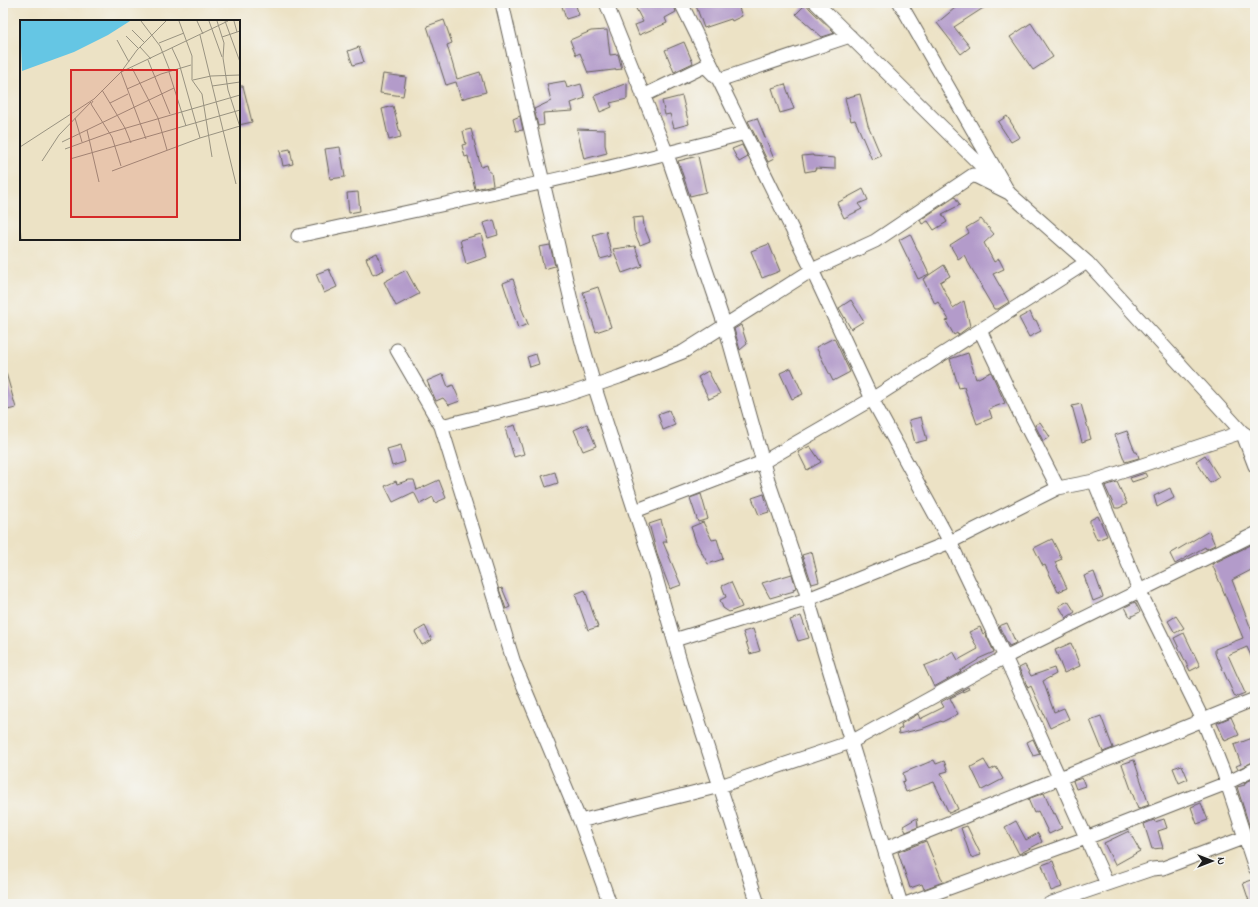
<svg xmlns="http://www.w3.org/2000/svg" width="1258" height="907" font-family="'Indie Flower',sans-serif">
<style>
.building{fill:#b39bca}
.lines{fill:none;stroke-linecap:round;stroke-linejoin:round}
.minor-casing{stroke:#656157;stroke-width:15}
.minor{stroke:#fff;stroke-width:13}
.inset-road{fill:none;stroke:#999381;stroke-width:1}
.view{fill:#d62828;fill-opacity:0.15;stroke:#d62828;stroke-width:2}
.inset-edge{fill:none;stroke:#1c1c1c;stroke-width:2}
</style>
<rect width="100%" height="100%" fill="#f6f6f2"/>
<filter id="ink" filterUnits="userSpaceOnUse"><feTurbulence type="fractalNoise" baseFrequency=".025" numOctaves="2"/><feDisplacementMap in="SourceGraphic" scale="8" xChannelSelector="R" yChannelSelector="G"/><feConvolveMatrix kernelMatrix="1 2 1 2 8 2 1 2 1" color-interpolation-filters="sRGB"/></filter>
<filter id="wash" filterUnits="userSpaceOnUse"><feTurbulence type="fractalNoise" baseFrequency=".012" numOctaves="4" result="noise"/><feDisplacementMap in="SourceGraphic" scale="16" xChannelSelector="R" yChannelSelector="G"/><feGaussianBlur stdDeviation="0.9" result="paint"/><feColorMatrix in="noise" values="0 0 0 0 0 0 0 0 0 0 0 0 0 0 0 0 0 1.4 0 .05"/><feComposite in="paint" operator="in"/></filter>
<g filter="url(#wash)">
<rect width="100%" height="100%" fill="#ece2c5"/>
<g id="blocks">
<path class="building" d="M561 3H575L579 15 566 19Z
M633 3H673L676 12 665 18 667 23 639 35 635 25 643 22Z
M695 3H737L742 16 732 21 731 19 704 28Z
M961 3H991L954 27 970 47 961 54 937 23Z
M806 4 810 9 835 33 822 37 796 14Z
M444 20 452 43 447 45 457 79 480 72 486 92 461 99 456 82 446 85 427 26Z
M1031 23 1053 57 1033 70 1010 37Z
M607 30 610 55 618 54 622 69 588 73 580 53 576 55 570 40 591 31Z
M684 42 693 63 674 72 665 50Z
M359 47 364 62 353 65 348 51Z
M383 74 406 77 403 96 380 93Z
M565 81 567 88 581 84 585 98 571 103 573 111 543 113 544 125 538 126 534 109 551 101 547 84Z
M627 83V99L610 103 612 107 600 112 594 96Z
M785 84 794 109 780 113 772 88Z
M239 86H243L252 122 239 125Z
M860 94 868 125 881 156 872 160 855 120 851 121 845 98Z
M682 96 689 124 674 128 670 114 665 115 662 101Z
M393 106 401 137 389 140 382 109Z
M520 116 523 130 516 131 513 119Z
M1007 116 1020 137 1011 142 998 122Z
M757 118 774 159 768 162 748 121Z
M471 129 481 167 487 165 489 172H491L493 185 475 189 468 156 465 157 462 145 466 144 463 131Z
M577 129 605 130V145L607 153 584 159Z
M742 145 748 157 739 162 732 149Z
M340 147 345 177 330 179 325 149Z
M290 149 293 164 283 166 280 151Z
M813 155V156L835 158V169L815 168 816 170 805 172 802 156Z
M698 156 706 192 690 196 678 161Z
M863 189 868 200 858 204 862 209 844 218 837 203Z
M358 192 360 211 349 213 347 193Z
M955 197 960 205 942 214 947 222 934 230 928 221 922 224 920 220Z
M643 217 644 226 650 241 640 245 634 231 633 218Z
M981 219 994 234 984 243 994 262 999 259 1004 269 993 274 1009 302 998 309H994L981 287H982L964 255 958 259 950 245 969 233 966 228Z
M494 220 498 235 488 238 483 223Z
M606 231 612 256 600 259 593 235Z
M481 234 487 257 466 264 460 240Z
M910 234 929 274 918 279 899 240Z
M769 244 780 271 762 278 751 251Z
M550 245 555 266 544 269 539 247Z
M635 246 642 266 622 273 613 249Z
M377 253 384 270 373 275 366 258Z
M944 265 950 276 940 282 953 308 964 301 970 326 958 335 957 333 954 335 946 321 949 320 938 302 935 304 923 279Z
M329 269 337 287 324 293 316 274Z
M406 270 419 294 396 306 384 282Z
M513 279 522 306 521 307 528 324 518 328 503 283Z
M598 287 611 327 596 332 583 292Z
M851 300 864 321 851 329 839 308Z
M1030 312 1034 321 1036 320 1041 331 1029 337 1019 318Z
M741 325 747 344 740 350 734 329Z
M834 338 850 372 833 381 816 347Z
M968 353 976 379 991 372 1005 403 989 409 992 418 977 424 964 387 959 388 950 359Z
M536 354 539 364 530 367 527 357Z
M791 368 803 394 792 399 780 373Z
M708 371 720 394 709 399 698 377Z
M6 373 16 408 3 411V374Z
M443 374 448 387 453 385 460 401 449 405 443 398 436 401 427 381Z
M1081 404 1091 439 1082 442 1072 406Z
M669 410 675 425 663 430 658 414Z
M921 417 927 440 915 443 909 420Z
M1040 422 1050 437 1043 441 1035 425Z
M587 424 596 446 583 451 574 430Z
M515 425 524 454 514 457 505 428Z
M1127 431 1135 452H1137L1139 458 1125 462 1115 435Z
M401 445 405 462 392 466 387 449Z
M810 446 821 462 807 470 798 452Z
M1205 455 1219 477 1210 483 1196 461Z
M555 472 558 483 546 487 542 476Z
M1145 473 1147 477 1132 482 1130 478Z
M409 480H414L417 490 439 480 446 498 435 503 433 497 420 504 414 492 393 502 385 486 396 481 397 484Z
M1117 482 1127 504 1119 508H1115L1105 486Z
M1170 488 1174 498 1157 507 1154 496Z
M701 494 708 519 698 522 690 498Z
M764 494 769 512 759 515 752 498Z
M1098 516 1107 536 1097 540 1090 524V520Z
M661 520 667 542H663L681 585 670 589 658 557 649 524Z
M703 522 712 540 717 539 723 559 708 564 696 542 691 527Z
M1209 531 1215 545 1206 549 1205 547 1175 564 1170 554Z
M1052 539 1062 559 1055 562 1067 588 1058 592 1045 565 1043 566 1034 548Z
M1255 543V568L1232 580 1255 639V665L1247 647 1228 655 1245 693 1235 697 1218 659H1217L1215 653V649L1243 638 1212 564Z
M812 552 819 582 812 584 802 555Z
M1094 572 1103 597 1093 601 1084 576Z
M792 574 796 588 793 589 794 591 770 598 762 583Z
M731 582 742 607 729 612 723 608 720 600 726 597 722 586Z
M502 588 510 607 506 609 499 589Z
M585 590 598 627 588 630 575 594Z
M1068 601 1075 612 1066 618 1059 606Z
M1135 602 1140 612 1130 617 1125 607Z
M801 616 809 638 798 641 790 620Z
M1176 616 1184 628 1175 633 1168 621Z
M1007 623 1016 643 1009 646 999 626Z
M425 626 432 640 422 645 415 632Z
M980 627 983 634 985 633 994 652 978 659V660L960 671 961 672 934 687 924 666 941 659 953 651 958 660 978 649 969 632Z
M753 629 760 651 750 654 743 632Z
M1184 633 1200 666 1190 671 1174 638Z
M1071 643 1080 666 1064 673 1055 650Z
M1025 665 1031 676 1054 668 1056 674 1043 681 1054 712 1064 708 1069 719 1050 728 1031 686 1028 688 1019 668Z
M968 687 969 689 950 698 958 714 942 722 941 721 924 728 899 734 898 730 902 728 901 724 918 714 920 719 944 707 941 702Z
M1101 716 1113 748 1103 752 1090 720Z
M1231 717 1239 735 1225 741 1217 723Z
M1255 737V761L1238 769 1236 766 1241 764 1234 745Z
M1033 739 1040 754 1033 756 1027 742Z
M934 760 936 764 944 761 948 771 941 773 958 809 949 813 934 782 906 792 902 782 905 781 903 773Z
M984 760 990 770 996 767 1003 779 982 790 971 767Z
M1134 760 1149 805 1140 808 1138 809 1122 764Z
M1182 765 1188 779 1179 783 1173 768Z
M1082 778 1085 786 1076 789 1073 781Z
M1255 778V842L1254 835 1251 831 1237 787 1245 785 1244 783Z
M1044 793 1053 814 1055 813 1062 828 1049 834 1038 811 1034 813 1028 799Z
M1201 803 1208 820 1197 824 1191 807Z
M917 818 918 827 906 832 903 826Z
M1164 819 1167 828 1158 831 1163 848 1152 849 1144 824 1154 820 1155 822Z
M1016 821 1026 840 1038 833 1042 842 1019 854 1005 827Z
M967 826 981 855 971 858 961 828Z
M1129 831 1140 851 1115 865 1104 843Z
M926 841 943 882 924 889 922 884 910 888 898 852Z
M1053 861 1062 887 1051 891 1042 865Z
M1255 879V904H1250L1243 883Z"/>
</g>
</g>
<g filter="url(#ink)">
<use href="#blocks" fill-opacity="0" stroke="#656157" stroke-width="1"/>
<g class="lines">
<defs>
<path id="minor" d="M502 3 538 161 574 313 594 385 652 564 685 678 758 904
M606 3 667 154 725 326 768 480 805 589 851 742 901 904
M681 3 812 270 872 399 950 542 1005 657 1107 884
M900 3 1009 193 1087 262 1242 432 1248 436
M643 96 705 66 719 80 850 36
M298 236C447 203 597 173 745 133
M980 330 1017 408 1058 488
M397 350 441 426 514 663 580 821 610 904
M441 426 557 398 619 377 683 352 812 270 875 241 973 175 1009 193 816 3
M1094 481 1139 590 1203 720 1223 771 1255 868
M635 511 763 462 872 399 1087 262
M674 640 808 599 950 542 1058 488 1094 481 1242 432 1255 466
M580 821 720 786 851 742 1005 657 1255 534
M884 849 1255 699
M905 904 1086 838 1227 783 1255 769
M1049 904 1152 869 1163 868 1246 837"/>
</defs>
<use href="#minor" class="minor-casing"/>
<use href="#minor" class="minor"/>
</g>
</g>
<g transform="translate(20 20)">
<rect width="220" height="220" fill="#ece2c5"/>
<path d="M0 1H110L88 15 54 32 2 51Z" fill="#65c6e4"/>
<path class="inset-road" d="M121 1 140 26 150 51M159 1 172 36V60L182 74 192 137M177 1 183 14M189 1 202 37M197 1 204 23 203 38 208 70 220 107M205 1 220 42M214 1 217 12 220 11M112 10 124 22M180 15 216 164M106 16 119 29M202 17 217 12M97 20 109 42M139 23 164 13M120 27 131 39M152 28 159 43 180 118M128 40 150 94M112 48 138 98 147 130M149 52 166 106M173 60 191 56 220 55M192 66 220 62M107 69 141 54 171 45M82 70 105 108 111 123M73 81 71 84 92 117 101 146M90 83 108 74M55 98 62 122M67 110 79 162M126 119 101 52 208 1M42 122 154 68M0 127 74 79 101 52 117 30 146 1M45 129 89 113 220 75M50 139 220 90M22 141 39 115 71 82M92 151 180 118 220 106M0 184V204M0 205 1 219"/>
<path class="view" d="M51 50H157V197H51Z"/>
<rect width="220" height="220" class="inset-edge"/>
</g>
<rect width="1258" height="907" fill="none" stroke="#f6f6f2" stroke-width="16"/>
<g transform="translate(1212 861) rotate(90)" stroke="#f6f6f2" stroke-width="3" paint-order="stroke">
<path d="M0-3L7 15L0 10L-7 15Z" fill="#1c1c1c"/>
<text y="-6" font-size="11" font-weight="bold" text-anchor="middle" fill="#1c1c1c">N</text>
</g>
</svg>
